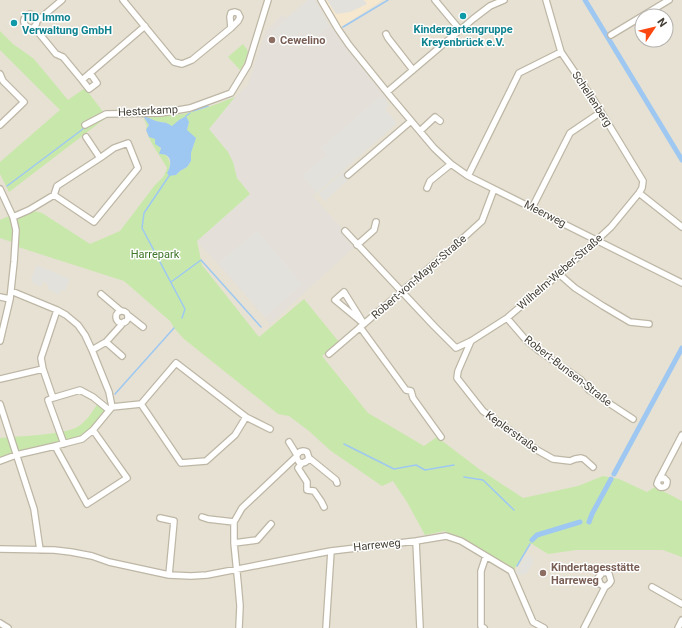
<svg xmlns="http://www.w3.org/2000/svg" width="682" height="628" font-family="Roboto,sans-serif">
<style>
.residential{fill:#e6e1d2;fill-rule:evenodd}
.commercial{fill:#f5e8ce}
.industrial{fill:#e4e0d9}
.green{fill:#c8e8ab;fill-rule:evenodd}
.parking{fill:#e3e1dc}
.water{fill:#9ec8f1}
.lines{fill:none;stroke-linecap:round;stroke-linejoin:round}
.stream{stroke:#9ec8f1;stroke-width:1.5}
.canal{stroke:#9ec8f1;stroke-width:5}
.street-casing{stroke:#beb7a6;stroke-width:8}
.street{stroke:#fff;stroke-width:5.5}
.culture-dot{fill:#0f9aa8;stroke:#fff;stroke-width:1.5}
.education-dot{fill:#8d6e63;stroke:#fff;stroke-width:1.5}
.labels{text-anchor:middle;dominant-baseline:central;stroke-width:3;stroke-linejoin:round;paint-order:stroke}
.culture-label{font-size:11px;font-weight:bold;fill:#0d838f;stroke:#fff;text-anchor:start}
.education-label{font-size:11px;font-weight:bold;fill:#785e54;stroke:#fff;text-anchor:start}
.street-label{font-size:11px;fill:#443f34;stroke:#fff}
.park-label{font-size:11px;fill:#3e7627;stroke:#fff}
</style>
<rect width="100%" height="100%" fill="#f2efe4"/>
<path class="residential" d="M0 0H682V628H0ZM642 16H666V40H642Z"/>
<path class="commercial" d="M321 0H383L338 29Z"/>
<path class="industrial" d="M307 0H316L328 22 341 41 387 99 386 101 389 105 385 109 397 123 313 196 357 245 270 324 197 241 250 194 237 178 233 162 228 152 209 129 235 97 248 84 266 31 283 14 286 18Z"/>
<path class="green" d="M0 31 13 44 34 59 68 100 85 88 107 117 9 192 0 174V162L60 110 0 50Z
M243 44 248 51 245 62 240 70 228 57Z
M235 97 209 129 228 152 233 162 237 178 250 194 197 241 202 265 259 337 304 299 339 342 322 356 368 413 424 446 437 437 479 469 523 498 578 486 603 476 619 479 647 492 655 487 682 501V557L663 550H576L548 554 532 544H529L514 570 461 538 444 531 425 535 407 502 393 481 382 486 331 451 309 431 289 416 278 414 184 339 174 328 170 321 124 281 15 246V243L0 238V220L9 216 13 217 29 210 42 213 90 244 120 231 155 185 164 176 167 168C160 155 150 144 146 129L147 126 142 115C149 115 157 116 164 116 189 115 212 106 235 97ZM143 117C148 117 151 119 156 121 164 123 165 121 172 127L179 120 189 122 187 130 194 145 190 153 191 161 187 167 180 171 176 175 167 173C171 166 171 162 166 155L162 154C160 144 154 137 146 130L149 125Z
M99 402 109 410 82 439 0 461V438C17 436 67 435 79 426 88 420 93 410 99 402Z"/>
<path class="parking" d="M309 0H313L322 12 329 27 316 37 312 33 306 38 301 32 284 46 272 32Z
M327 0H364L367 4 350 12 336 14Z
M381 96 389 105 385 109 397 123 317 193 302 176 327 155 321 148Z
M345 170 350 178 325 201 318 194Z
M257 231 302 284 265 317 219 263Z
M37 265 70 279 65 291 61 290 59 295 47 289 49 285 43 282 41 287 34 284 31 279Z
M527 555 534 558 532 560 533 563 526 574 518 575 515 574Z"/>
<path class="water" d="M143 116C148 117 151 119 156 121 163 123 165 121 172 126L179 120 186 116 189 122 187 130 196 138 191 153V161L187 167 180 171 176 175 169 176 167 173C170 168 173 159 166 155 164 154 161 154 159 154L161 148 155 144V139L149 137 146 130 149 125Z"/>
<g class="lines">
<path class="stream" d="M343 27 388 0
M228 97 232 96 233 94
M193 111 208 106
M186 116 190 113
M169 176 144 213 142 228 185 309 182 318
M7 186 79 132 84 128
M171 282 201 260 261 327
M115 394 174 328
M344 444 394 469 416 465 425 470 454 465
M464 477 483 480 514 510
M517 566 530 544"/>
<path class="canal" d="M585 0 682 160
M614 474 682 348
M589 522 592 514 611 479
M532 540 537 535 580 522"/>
<defs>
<path id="street" d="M123 0 174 62 182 64 192 60 231 28 238 21 240 17 238 13 235 12 231 13 230 17 231 28
M321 0 338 29 349 45 391 97 434 148 451 164 468 176 682 283
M435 0 460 30
M37 21 36 16 30 14C14 20 34 38 37 21L62 0
M34 27 56 54 63 57 82 80
M386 34 388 38 413 70
M611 35 669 0
M90 73 97 83 89 89 82 80 145 26
M0 74 3 81 24 102 0 125
M387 92 473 19 490 6 504 0
M85 125 106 114 161 113 190 108 231 93 248 65 268 0
M420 131 435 117 440 121
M86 137 100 158
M348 175 411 121
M468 176 519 73 561 52
M427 188 430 181 451 164
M0 189 13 217 16 230 14 262 10 299 0 341
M639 193 682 227
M532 208 570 133 601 112
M13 217 29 210 54 195 94 222 138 168 128 143 114 148 100 158 57 186 54 195
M345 231 434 326 456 348 471 341 507 318 552 280 597 240 611 227 639 193 642 188 643 181 595 102 561 52 546 0
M357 245 374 230 376 222
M559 274 575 288 603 306 630 322 649 324
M344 292 364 324 335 300Z
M101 294 121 311
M0 297 10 299
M57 310 41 358 43 369 53 398 48 400 64 444
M116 317a6 6 0 1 1 12 0a6 6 0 1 1-12 0Z
M128 316H129L143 327
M507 318 525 339 538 350 581 380 589 390 633 419
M360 327 406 390 411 391 413 398 441 437
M471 341 458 371 457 378 483 411 537 450 553 459 570 461 575 459 581 458 584 459 593 467
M106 342 122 356
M92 350 106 342 124 322
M329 354 450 250 482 221 494 189
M0 379 43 369
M53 398 80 390 93 397 109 410
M0 404 34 509 40 550
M112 407 141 404 176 363 246 417 235 435 206 461 181 463 141 404
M246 417 270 429
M289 442 297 455
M55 446 87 504 127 478 93 430
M309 458C307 462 304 464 299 462 293 455 300 449 307 452L309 458 336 480 337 483
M0 461 16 455 55 446 82 439 93 430 112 407 109 392 92 350 85 335 78 325 66 315 57 310 11 291
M302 463 298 468 307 482V490L314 491 321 501 324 507
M659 479 664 478 667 481C667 486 665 488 660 487L657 484 658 481 682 435
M202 517 208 519 234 522
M160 518 174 521 169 575
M416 541 420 628
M234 543 257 540 271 524
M0 549 54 550 71 552 92 556 109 562 169 575 191 576 207 575 331 551 416 541 446 536 461 541 511 571 533 622 544 628
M652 587 682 604
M0 623 8 628
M239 628 240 606 238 583 234 543V522L242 508 296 457
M326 628 331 551
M484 628 481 626V571L486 556
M584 628 605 587 609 584 611 581 609 574 606 572 602 573 598 578 600 584 605 587
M678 628 682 620"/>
</defs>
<use href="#street" class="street-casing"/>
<use href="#street" class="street"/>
</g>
<g class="culture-dot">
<circle cx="463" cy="16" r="4"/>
<circle cx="14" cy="23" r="4"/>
</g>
<g class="education-dot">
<circle cx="272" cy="40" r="4"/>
<circle cx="543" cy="573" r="4"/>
</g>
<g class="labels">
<g class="culture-label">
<text x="22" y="17">TID Immo<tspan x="22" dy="13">Verwaltung GmbH</tspan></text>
<text x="463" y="29" text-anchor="middle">Kindergartengruppe<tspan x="463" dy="13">Kreyenbrück e.V.</tspan></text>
</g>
<g class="education-label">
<text x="280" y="40">Cewelino</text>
<text x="551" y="567">Kindertagesstätte<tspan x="551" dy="13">Harreweg</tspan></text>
</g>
<g class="street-label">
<text transform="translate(592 99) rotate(57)">Schellenberg</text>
<text transform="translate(148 111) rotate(-3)">Hesterkamp</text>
<text transform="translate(545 214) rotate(27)">Meerweg</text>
<text transform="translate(560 272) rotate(-41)">Wilhelm-Weber-Straße</text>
<text transform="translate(419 277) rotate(-41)">Robert-von-Mayer-Straße</text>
<text transform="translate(568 371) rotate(38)">Robert-Bunsen-Straße</text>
<text transform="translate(512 432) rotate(36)">Keplerstraße</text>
<text transform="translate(377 545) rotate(-6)">Harreweg</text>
</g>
<g class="park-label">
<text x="155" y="254">Harrepark</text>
</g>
</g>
<g transform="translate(654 28) rotate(55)"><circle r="19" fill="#ffffff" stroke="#b4b2ae"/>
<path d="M0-3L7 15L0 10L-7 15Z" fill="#fd4710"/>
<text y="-6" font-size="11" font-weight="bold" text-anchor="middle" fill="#443f34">N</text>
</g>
</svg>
